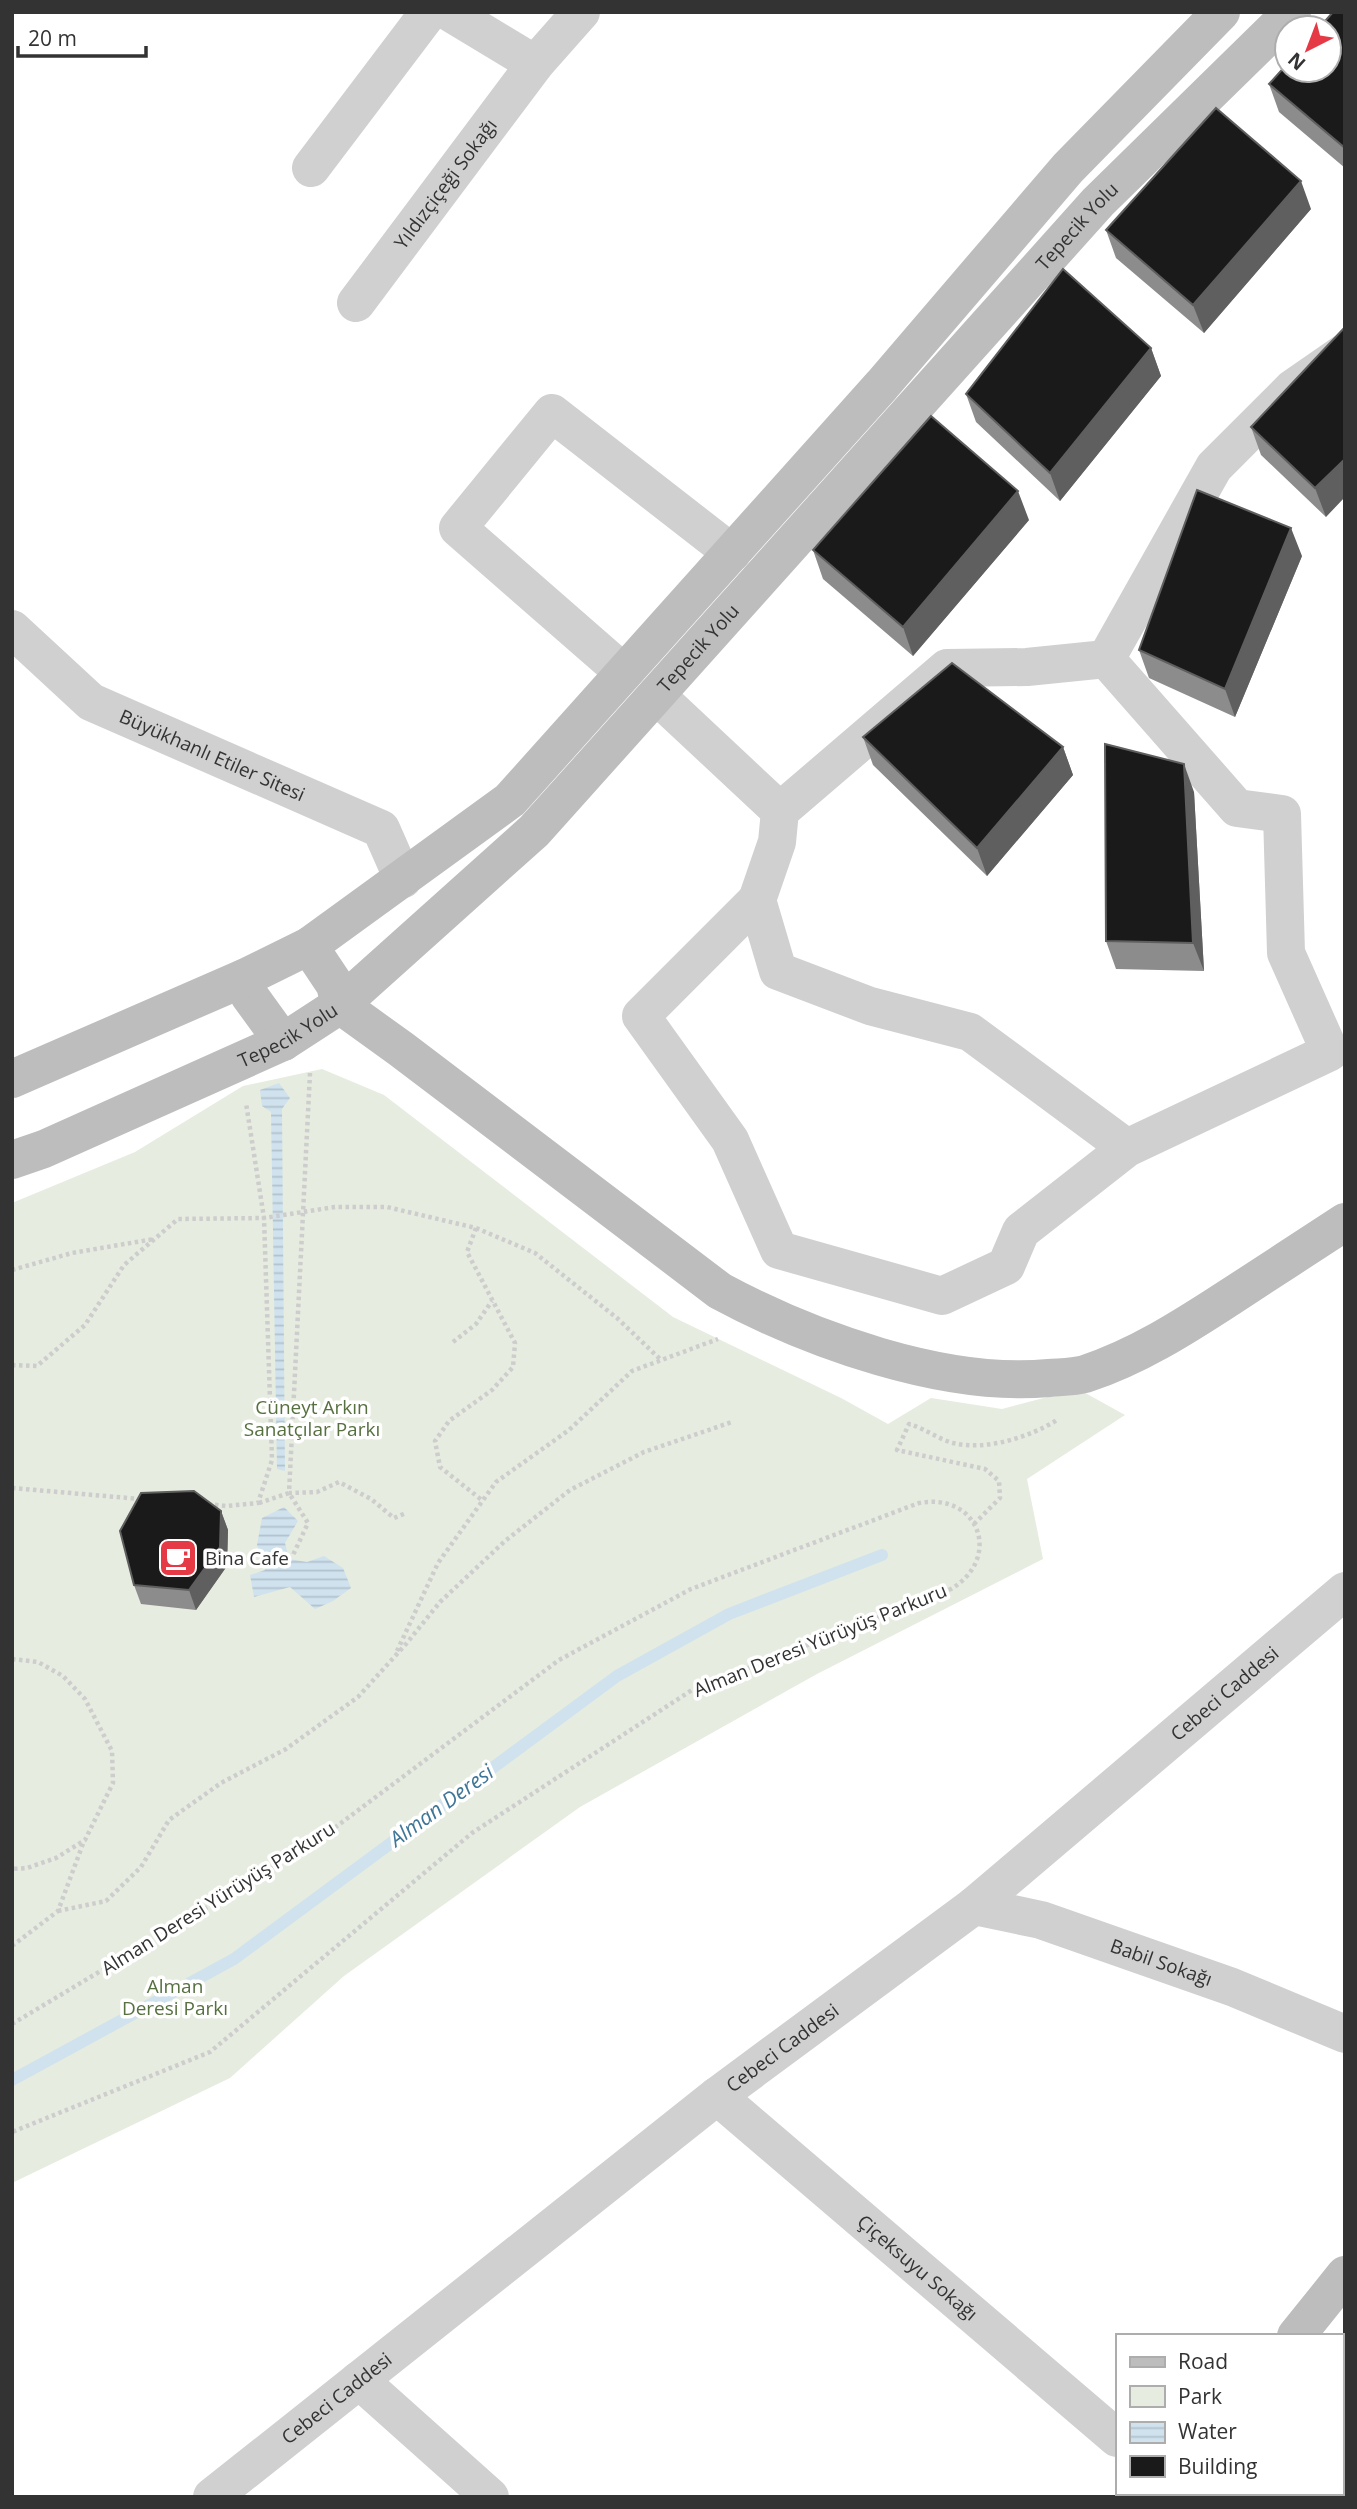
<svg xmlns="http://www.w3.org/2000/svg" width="1357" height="2509" font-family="'Open Sans',sans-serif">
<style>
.park{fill:#e6ecdf}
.water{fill:url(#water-rules)}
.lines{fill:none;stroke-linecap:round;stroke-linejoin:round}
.stream{stroke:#cfe2ee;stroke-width:12}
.path{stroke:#cdcdcd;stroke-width:4.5;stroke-dasharray:3.5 3.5;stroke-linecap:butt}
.street{stroke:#d0d0d0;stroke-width:38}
.secondary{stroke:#bdbdbd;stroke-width:38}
.wall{fill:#8c8c8c}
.shaded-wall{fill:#5f5f5f}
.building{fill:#1a1a1a;stroke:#5f5f5f;stroke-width:2}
.labels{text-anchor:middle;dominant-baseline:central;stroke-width:7;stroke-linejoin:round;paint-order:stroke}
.street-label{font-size:19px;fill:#333;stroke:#fff}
.park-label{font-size:19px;fill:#56703f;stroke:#fff}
.poi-label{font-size:19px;fill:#333;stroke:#fff;text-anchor:start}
.water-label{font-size:21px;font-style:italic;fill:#3f7597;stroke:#fff}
</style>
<defs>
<pattern id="water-rules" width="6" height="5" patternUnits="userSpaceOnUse" patternTransform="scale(1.75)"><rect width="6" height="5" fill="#cfe2ee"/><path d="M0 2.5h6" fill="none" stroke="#b2c2cd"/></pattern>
</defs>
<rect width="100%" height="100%" fill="#fff"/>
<path class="park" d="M322 1069 384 1095 673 1317 841 1398 888 1424 931 1398 1002 1409 1078 1389 1125 1415 1027 1479 1043 1559 817 1674 580 1807 344 1976 230 2078 12 2183V1203L135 1152 243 1086Z"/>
<path class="water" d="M279 1083 290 1098 282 1109 285 1471 277 1469 271 1112 262 1106 260 1090Z
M284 1507 298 1521 285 1543 289 1559 307 1562 324 1556 343 1568 351 1588 333 1601 315 1609 290 1587 254 1597 250 1575 265 1570 257 1545 262 1518Z"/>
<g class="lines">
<path class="stream" d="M12 2080 234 1959 617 1676 729 1614 882 1555"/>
<path class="path" d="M310 1073 289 1493 317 1492 339 1482 371 1499 394 1518 406 1513
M476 1228 467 1252 515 1343 513 1367 492 1390 449 1421 435 1441 440 1467 483 1501
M12 1270 72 1253 154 1239
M453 1342 476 1324 492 1301
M12 1365 37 1366 85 1325 124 1265 178 1219 264 1218 335 1207H387L476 1228 535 1253 617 1318 661 1360
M12 1488 140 1499
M259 1503 289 1493 308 1523 293 1555
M208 1504 226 1506 258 1503 272 1460 264 1218 246 1103
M974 1524 1000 1498 999 1481 985 1469 897 1450 909 1424C924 1428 938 1439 953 1443 986 1451 1030 1437 1057 1420
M397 1651 438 1563 496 1482 569 1430 632 1371 718 1339
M12 1659 38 1662 63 1676 85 1699 112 1751 113 1783 85 1840 56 1858 27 1868 12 1869
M58 1911 106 1901 141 1867 169 1820 221 1783 286 1749 358 1697 406 1644 440 1602 505 1541 570 1490 644 1452 732 1422
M12 1946 58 1911 84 1841
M12 2024 313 1844 559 1660 691 1589 919 1503C979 1492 1003 1558 951 1589L692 1690 472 1833 210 2052 12 2132"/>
<g class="street">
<path d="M449 12 535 64"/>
<path d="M311 168 429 12"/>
<path id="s1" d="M356 303 535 64 581 12"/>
<path id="s2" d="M12 629 91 702 381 829 403 879"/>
<path d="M1106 659 1237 808 1282 814 1286 953 1330 1052 1127 1148 1021 1231 1006 1266 942 1296 779 1250 730 1140 641 1016 757 900 778 971 870 1006 970 1032 1127 1148"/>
<path d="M1106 659 1214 467 1293 388 1345 352"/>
<path d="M624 673 458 528 552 413 732 553"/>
<path d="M656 695 780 811"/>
<path d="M757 900 777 842 780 811 947 668 1027 667 1106 659"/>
<path id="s3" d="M974 1906 1041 1920 1232 1987 1345 2034"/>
<path id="s4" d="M717 2096 1117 2438"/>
<path d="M359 2380 490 2497"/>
<path id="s5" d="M212 2497 717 2096 974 1906 1345 1591"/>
</g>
<g class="secondary">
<path d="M309 946 335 985 340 1005 401 1049 720 1291C811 1340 945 1388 1049 1378 1061 1377 1074 1377 1085 1374 1137 1357 1184 1327 1230 1297 1268 1272 1307 1247 1345 1222"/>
<path d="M244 978 249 995 283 1042"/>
<path d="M12 1079 244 978 309 946 510 800 882 385 1068 168 1221 12"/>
<path id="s6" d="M12 1160 44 1149 283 1042 340 1005 534 831 1098 202 1292 12"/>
<path d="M1296 2336 1345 2275"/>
<path d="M1175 2497 1177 2493"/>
</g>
</g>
<path class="wall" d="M1345 12V168L1279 112 1269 84Z
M1311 209 1204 333 1116 258 1106 230Z
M1345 327 1326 517 1261 455 1251 427Z
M1151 348 1161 376 1060 501 976 422 966 394Z
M1029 520 913 656 823 579 813 550Z
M1302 556 1235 717 1149 678 1139 650Z
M863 737 1063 747 1073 775 987 876 873 765Z
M1194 792 1204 971 1116 969 1106 941Z
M221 1511 228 1530 227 1566 196 1610 141 1604 134 1585Z"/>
<path class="shaded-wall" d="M1301 181 1311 209 1204 333 1193 305Z
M1151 348 1161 376 1060 501 1050 473Z
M1345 459V497L1326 517 1315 488Z
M1018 491 1029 520 913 656 903 627Z
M1291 528 1302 556 1235 717 1225 689Z
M1063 747 1073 775 987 876 977 848Z
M1184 764 1194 792 1204 971 1193 943Z
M221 1511 228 1530 227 1566 196 1610 189 1590Z"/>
<path class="building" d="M1333 12H1345V148L1269 84 1287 64V70H1329V28H1319Z
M1216 108 1301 181 1193 305 1106 230Z
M1063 269 1151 348 1050 473 966 394Z
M1345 327V459L1315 488 1251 427Z
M931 416 1018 491 903 627 813 550Z
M1197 490 1291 528 1225 689 1139 650Z
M952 663 1063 747 977 848 863 737Z
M1105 744 1184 764 1193 943 1106 941Z
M194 1491 221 1511 220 1547 189 1590 134 1585 120 1531 141 1493Z"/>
<defs>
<symbol id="cafe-square" viewBox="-11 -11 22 22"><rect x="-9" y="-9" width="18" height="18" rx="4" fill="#e63946" stroke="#fff"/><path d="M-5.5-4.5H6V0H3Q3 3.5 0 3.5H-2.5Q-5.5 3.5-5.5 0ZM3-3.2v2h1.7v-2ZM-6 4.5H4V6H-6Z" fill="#fff"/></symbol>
</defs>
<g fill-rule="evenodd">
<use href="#cafe-square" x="156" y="1536" width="44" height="44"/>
</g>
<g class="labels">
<g class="street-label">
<text stroke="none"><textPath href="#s1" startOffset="149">Yıldızçiçeği Sokağı</textPath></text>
<text stroke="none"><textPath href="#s6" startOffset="1437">Tepecik Yolu</textPath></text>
<text stroke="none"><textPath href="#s6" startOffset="870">Tepecik Yolu</textPath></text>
<text stroke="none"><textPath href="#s2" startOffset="240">Büyükhanlı Etiler Sitesi</textPath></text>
<text stroke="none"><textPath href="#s6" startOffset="303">Tepecik Yolu</textPath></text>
<text transform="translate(820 1640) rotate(-22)">Alman Deresi Yürüyüş Parkuru</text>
<text stroke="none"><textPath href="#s5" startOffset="1293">Cebeci Caddesi</textPath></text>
<text transform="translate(218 1898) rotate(-32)">Alman Deresi Yürüyüş Parkuru</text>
<text stroke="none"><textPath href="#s3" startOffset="196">Babil Sokağı</textPath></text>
<text stroke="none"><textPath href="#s5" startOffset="726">Cebeci Caddesi</textPath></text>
<text stroke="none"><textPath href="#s4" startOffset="264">Çiçeksuyu Sokağı</textPath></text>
<text stroke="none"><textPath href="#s5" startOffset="159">Cebeci Caddesi</textPath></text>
</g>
<g class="park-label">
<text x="312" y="1407">Cüneyt Arkın<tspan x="312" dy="22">Sanatçılar Parkı</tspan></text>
<text x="175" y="1986">Alman<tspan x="175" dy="22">Deresi Parkı</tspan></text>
</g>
<g class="poi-label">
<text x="205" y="1558">Bina Cafe</text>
</g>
<g class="water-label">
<text transform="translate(441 1805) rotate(-36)">Alman Deresi</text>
</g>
</g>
<rect width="1357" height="2509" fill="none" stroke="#333333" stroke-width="28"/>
<rect x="1116" y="2334" width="228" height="161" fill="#ffffff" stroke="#adadad" stroke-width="2"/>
<rect x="1130" y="2357" width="35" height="10" fill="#bdbdbd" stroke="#adadad" stroke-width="2"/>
<text x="1178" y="2369" font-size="21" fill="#333333">Road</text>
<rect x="1130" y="2386" width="35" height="21" fill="#e6ecdf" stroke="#adadad" stroke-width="2"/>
<text x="1178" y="2404" font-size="21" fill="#333333">Park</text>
<rect x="1130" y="2422" width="35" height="21" fill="url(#water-rules)" stroke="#adadad" stroke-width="2"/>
<text x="1178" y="2439" font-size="21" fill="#333333">Water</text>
<rect x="1130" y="2456" width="35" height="21" fill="#1a1a1a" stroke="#adadad" stroke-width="2"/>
<text x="1178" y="2474" font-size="21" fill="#333333">Building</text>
<g transform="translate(1308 49) rotate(222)"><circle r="33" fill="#ffffff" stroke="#adadad" stroke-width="2"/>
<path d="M0-5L12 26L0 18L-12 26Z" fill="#e63946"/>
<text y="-10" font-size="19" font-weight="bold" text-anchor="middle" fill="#333333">N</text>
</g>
<path d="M18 46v10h128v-10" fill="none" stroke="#333333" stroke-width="3.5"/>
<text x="28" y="46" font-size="21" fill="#333333" stroke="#ffffff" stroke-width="5" paint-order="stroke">20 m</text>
</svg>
